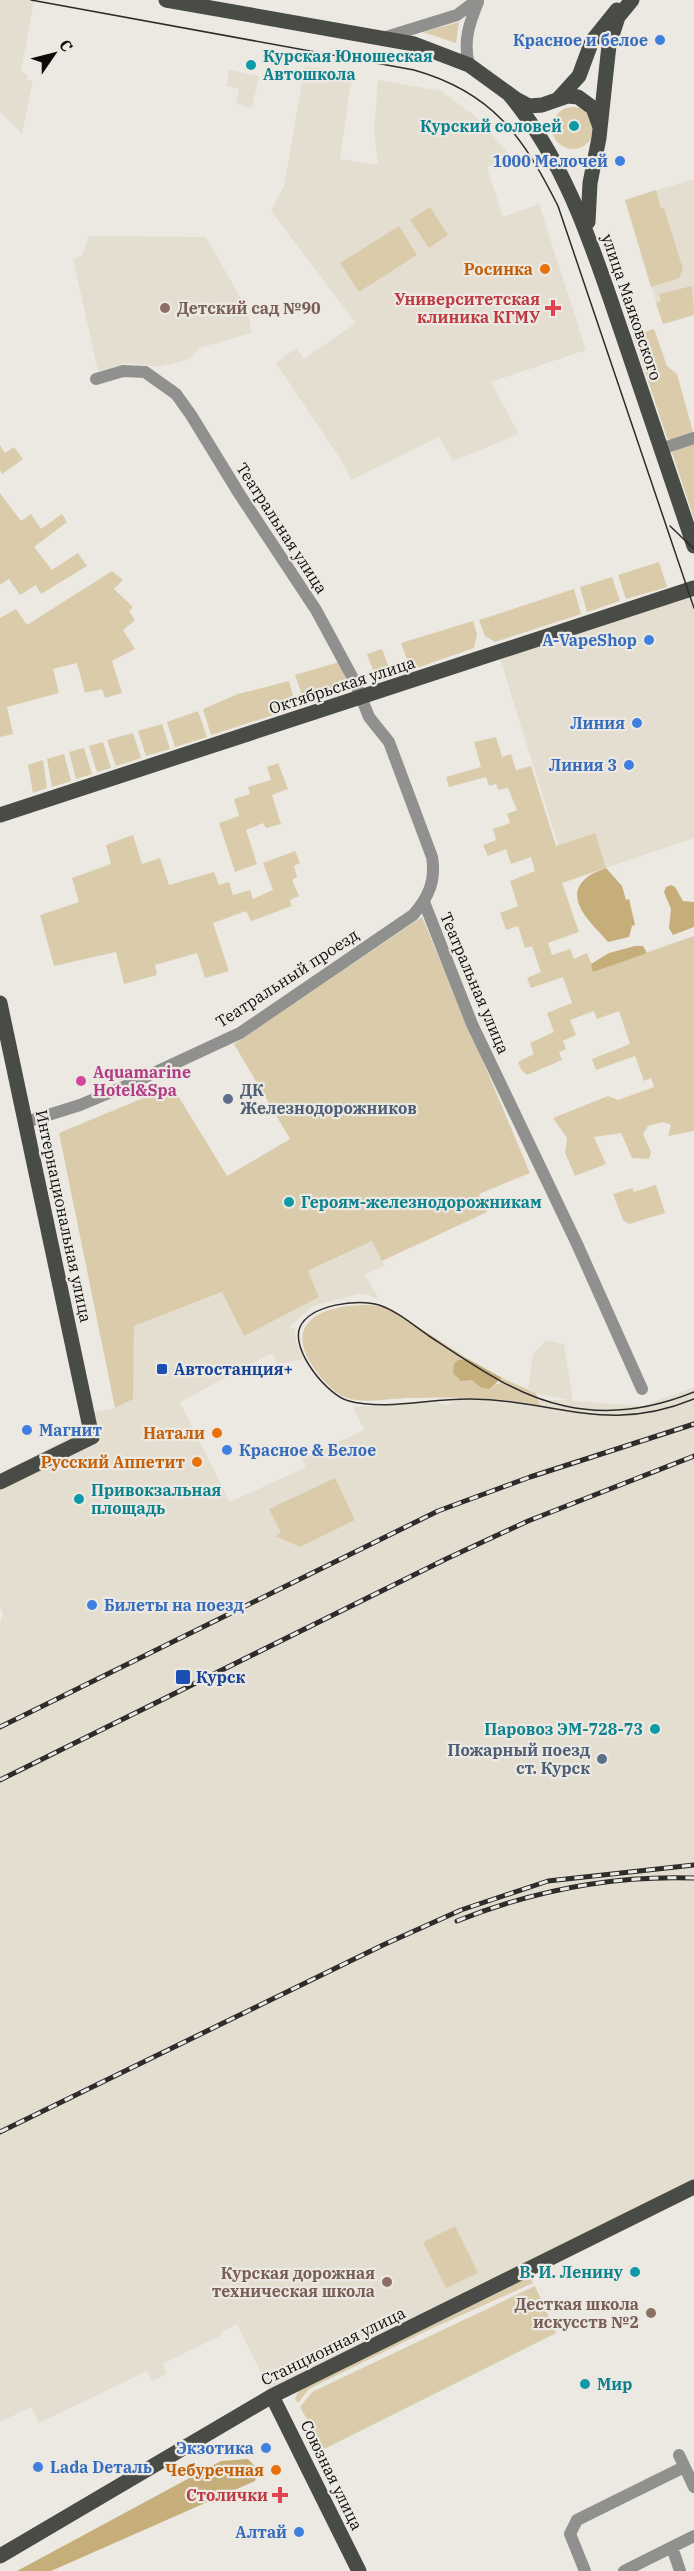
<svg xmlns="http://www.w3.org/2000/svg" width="694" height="2571" font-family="'IBM Plex Serif',serif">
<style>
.built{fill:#e4ded1}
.green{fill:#dacbab}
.forest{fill:#c6ae7a}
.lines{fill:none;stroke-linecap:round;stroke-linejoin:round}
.minor{stroke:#90918f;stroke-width:12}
.major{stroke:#494b46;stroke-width:15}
.tram{stroke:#2d2c2a;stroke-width:1.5}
.rail-casing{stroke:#2d2c2a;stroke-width:5}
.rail{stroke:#ece9e3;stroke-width:3;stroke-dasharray:9;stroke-linecap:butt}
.shop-dot{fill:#3f7fe0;stroke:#ece9e3;stroke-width:2}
.culture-dot{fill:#0f9aa8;stroke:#ece9e3;stroke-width:2}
.food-dot{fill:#e8710a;stroke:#ece9e3;stroke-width:2}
.education-dot{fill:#8d6e63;stroke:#ece9e3;stroke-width:2}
.health-dot{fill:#e0444e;stroke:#ece9e3;stroke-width:2}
.hotel-dot{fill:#d1479c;stroke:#ece9e3;stroke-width:2}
.service-dot{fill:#5c6f8a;stroke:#ece9e3;stroke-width:2}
.transit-dot{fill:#1a4fb4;stroke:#ece9e3;stroke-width:2}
.labels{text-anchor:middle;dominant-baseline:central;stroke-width:4.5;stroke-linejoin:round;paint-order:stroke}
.shop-label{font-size:16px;font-weight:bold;fill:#366cbe;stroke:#ece9e3;text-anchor:end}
.culture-label{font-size:16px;font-weight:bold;fill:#0d838f;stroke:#ece9e3;text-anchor:start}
.food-label{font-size:16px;font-weight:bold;fill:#c56008;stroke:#ece9e3;text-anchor:end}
.health-label{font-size:16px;font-weight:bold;fill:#be3a42;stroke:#ece9e3;text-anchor:end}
.street-label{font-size:16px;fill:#0d0c0a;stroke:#ece9e3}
.education-label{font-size:16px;font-weight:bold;fill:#785e54;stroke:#ece9e3;text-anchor:end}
.hotel-label{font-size:16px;font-weight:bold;fill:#b23c85;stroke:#ece9e3;text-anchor:start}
.service-label{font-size:16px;font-weight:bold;fill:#4e5e75;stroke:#ece9e3;text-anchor:start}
.transit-label{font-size:16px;font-weight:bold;fill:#164399;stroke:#ece9e3;text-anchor:start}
</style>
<rect width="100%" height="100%" fill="#ece9e3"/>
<path class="built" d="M0 0H34L21 72 28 74 27 80 33 81 22 134 0 112Z
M305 66 352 74 340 159 378 165 374 130 378 80 441 91 475 116 509 154 487 168 503 217 539 204 586 350 491 382 519 434 453 461 439 437 351 480 343 463 276 363 296 348 304 359 356 323 271 211 284 186Z
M229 70 259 76 252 108 236 104 239 89 227 86Z
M694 179V315L663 324 625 200Z
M89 236 206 237 243 302 249 315 251 333 199 348 190 359 159 367 129 363 98 371 73 259 82 256Z
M694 587V838L606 868 594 833 558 845 498 652Z
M372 1241 385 1266 365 1274 379 1300 367 1294H358L313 1306 289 1327 295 1329 296 1341 304 1359 277 1364 272 1353 180 1402 230 1502 306 1467 302 1459 364 1430 353 1407 435 1402 446 1405 459 1399 569 1400 536 1393 528 1388 533 1354 546 1340 564 1344 573 1401 643 1406 694 1387V2190L271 2393 237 2324 221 2332 222 2335 162 2364 167 2374 152 2381 147 2371 39 2423 31 2407 0 2422V1624L3 1613 0 1607V1474L89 1427 87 1413 115 1408 132 1399 134 1326 223 1292 245 1336 308 1272Z"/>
<path class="green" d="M459 22 456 43 423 32Z
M552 128a21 21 0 1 1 42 0a21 21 0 1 1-42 0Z
M656 190 661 209 664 208 683 269 679 278 651 287 625 200Z
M430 207 448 235 429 248 410 220Z
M399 226 417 255 359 292 340 263Z
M692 286 694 315 663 324 656 303 661 301 659 294Z
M654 329 667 366 677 374 694 435 670 441 667 438 633 335Z
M694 442V519L672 452Z
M0 445 5 453 14 447 23 459 2 474 0 470Z
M0 493 21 521 31 514 41 529 62 514 67 522 34 547 52 570 78 553 87 566 41 594 36 585 20 595 9 579 0 585Z
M659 562 667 587 626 599 618 575Z
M112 571 123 580 114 589 133 607 129 611 135 620 123 630 135 649 112 661 122 693 105 698 102 689 85 693 77 663 53 669 59 693 7 707 13 734 0 737V618L16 609 27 625Z
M612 577 620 601 587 612 580 587Z
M574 589 581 614 495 642 485 636 479 620Z
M473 621 477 634 474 648 411 670 401 643Z
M382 649 392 676 377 681 367 654Z
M339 662 351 686 349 690 309 703 304 701 295 675Z
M289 681 294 700 292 709 211 735 203 709 238 694Z
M198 711 207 737 175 747 167 722Z
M162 724 170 749 146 756 138 731Z
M133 733 141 758 116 766 107 740Z
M496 737 502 757 511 754 516 770 531 766 556 846 595 833 606 868 562 883 579 932 548 943 552 955 570 949 574 959 587 953 594 971 694 936V1131L668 1136 671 1125 663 1122 648 1126 643 1134 651 1152 649 1159 632 1158 621 1133 594 1137 606 1164 575 1176 565 1153 567 1138 553 1118 608 1096 618 1100 654 1087 651 1078 644 1081 635 1056 596 1070 592 1059 630 1044 619 1011 597 1019 594 1011 570 1020 576 1035 563 1041 566 1049 559 1052 562 1060 527 1075 522 1071 518 1062 534 1054 530 1043 554 1032 547 1013 572 1003 563 977 531 988 527 978 541 972 532 946 525 948 518 926 506 930 500 913 518 906 510 881 535 871 531 857 511 864 506 849 488 856 483 845 496 840 493 829 510 823 507 814 517 810 508 788 498 790 496 784 489 786 486 777 449 787 446 777 481 767 474 742Z
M103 742 111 768 97 772 89 746Z
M84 748 92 774 76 779 69 752Z
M64 754 71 781 52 787 47 759Z
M43 760 47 788 33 793 28 765Z
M278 763 288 789 272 795 281 824 266 828 263 823 246 830 257 864 235 872 219 823 239 816 234 799 250 794 248 787 271 780 267 767Z
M133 835 142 864 160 858 169 885 214 872 219 885 229 882 233 895 250 890 253 899 273 890 263 863 295 851 300 863 294 866 297 877 292 880 299 896 290 900 292 906 251 921 246 911 213 923 229 971 205 978 197 953 155 965 157 975 124 984 116 952 54 966 40 915 79 902 72 878 111 864 106 845Z
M422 917 530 1173 479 1194 487 1212 382 1261 372 1241 308 1271 319 1297 244 1336 222 1292 134 1326 133 1399 115 1408 59 1133 172 1086 227 1176 290 1139 234 1044Z
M656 1185 665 1213 629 1224 623 1220 613 1194 632 1188 634 1192Z
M372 1305 389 1308 468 1359 458 1360 480 1387 499 1384 502 1378 536 1393 539 1405C496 1397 454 1397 411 1398 392 1398 365 1404 347 1398 336 1395 326 1383 319 1375 277 1322 322 1304 372 1305Z
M335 1478 355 1520 300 1547 276 1536 281 1533 269 1509Z
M455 2226 478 2273 446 2288 423 2242Z
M529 2275 533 2283 422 2333 309 2389 298 2403 295 2399 299 2390Z
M535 2286 556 2333 324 2449 300 2407 312 2392Z"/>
<path class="forest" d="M606 868 622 886 626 900 629 899 635 925 632 926 629 937 608 942C595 926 562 900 585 879 590 874 599 871 606 868Z
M671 885 675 887 683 901 694 902V927L673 935 669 928 671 909 664 892 666 887Z
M635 946H643L647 953 593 972 591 964 609 953Z
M468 1359 502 1378 489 1389 480 1387 472 1380 461 1381 453 1373 454 1364 458 1360Z
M248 2459 259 2471 255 2481 51 2571H17L221 2461Z"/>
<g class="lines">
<path class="minor" d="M386 37 457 15 477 0
M469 65C463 41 469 24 478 2
M661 449 694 438
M424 902 472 1024 577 1244 642 1389
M26 1122 80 1105 128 1085 240 1033 413 915C429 897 436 880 432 857L389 742 369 717 355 682 316 610 240 495 191 415 176 394 145 372 123 371 96 379
M679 2455 694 2487
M672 2547 680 2571
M585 2571 570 2534 577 2520 684 2467
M624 2571 694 2536"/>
<path class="major" d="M166 0 414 44 469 65 516 99 529 106 542 105 568 96 578 97 593 108 600 127
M508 93C568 164 594 252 624 339 647 408 671 476 694 546
M559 98 579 76 592 41 617 10
M588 222 590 183 599 138 609 45 618 17 632 0
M0 815 694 588
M0 1003 92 1437 0 1482
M272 2396 359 2571
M0 2556 272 2396 694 2187"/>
<path class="tram" d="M31 0 414 70C492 92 523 136 558 206L694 608
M670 526 694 549
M694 1392C652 1409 610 1416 565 1406 516 1396 470 1363 429 1336 413 1325 397 1311 379 1305 358 1298 310 1305 300 1327 290 1350 328 1396 349 1401 387 1411 432 1398 471 1399 556 1400 607 1435 694 1399"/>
<defs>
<path id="rail" d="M0 1727 438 1511 530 1477 694 1424
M0 1780 446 1559 528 1521 694 1456
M457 1921C532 1891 613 1875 694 1878
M0 2132 383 1945 461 1910 548 1881 694 1865"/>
</defs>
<use href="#rail" class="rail-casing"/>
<use href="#rail" class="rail"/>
</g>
<g class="shop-dot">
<circle cx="660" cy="40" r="6"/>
<circle cx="620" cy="161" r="6"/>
<circle cx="649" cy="640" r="6"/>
<circle cx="637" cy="723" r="6"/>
<circle cx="629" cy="765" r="6"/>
<circle cx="27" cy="1430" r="6"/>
<circle cx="227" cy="1450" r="6"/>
<circle cx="92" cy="1605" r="6"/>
<circle cx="266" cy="2448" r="6"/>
<circle cx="38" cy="2467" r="6"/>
<circle cx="299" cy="2532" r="6"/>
</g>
<g class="culture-dot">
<circle cx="251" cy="65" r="6"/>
<circle cx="574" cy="126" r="6"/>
<circle cx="289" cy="1202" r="6"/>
<circle cx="79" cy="1499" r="6"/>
<circle cx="655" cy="1729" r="6"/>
<circle cx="635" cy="2272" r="6"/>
<circle cx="585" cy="2384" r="6"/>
</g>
<g class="food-dot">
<circle cx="545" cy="269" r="6"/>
<circle cx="217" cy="1433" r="6"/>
<circle cx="197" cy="1462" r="6"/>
<circle cx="276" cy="2470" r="6"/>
</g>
<g class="education-dot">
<circle cx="165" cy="308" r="6"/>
<circle cx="387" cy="2282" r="6"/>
<circle cx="651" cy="2313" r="6"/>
</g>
<g class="health-dot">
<path d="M550 299h6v6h6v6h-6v6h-6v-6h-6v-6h6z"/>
<path d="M277 2486h6v6h6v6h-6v6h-6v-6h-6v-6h6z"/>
</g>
<circle class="hotel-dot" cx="81" cy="1081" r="6"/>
<g class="service-dot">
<circle cx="228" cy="1099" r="6"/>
<circle cx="602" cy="1759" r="6"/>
</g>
<g class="transit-dot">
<rect x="156" y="1363" width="12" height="12" rx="3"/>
<rect x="175" y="1669" width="16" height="16" rx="3"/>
</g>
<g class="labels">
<g class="shop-label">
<text x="648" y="40">Красное и белое</text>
<text x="608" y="161">1000 Мелочей</text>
<text x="637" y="640">A-VapeShop</text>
<text x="625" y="723">Линия</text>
<text x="617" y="765">Линия 3</text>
<text x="39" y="1430" text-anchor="start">Магнит</text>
<text x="239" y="1450" text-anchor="start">Красное &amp; Белое</text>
<text x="104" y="1605" text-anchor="start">Билеты на поезд</text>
<text x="254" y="2448">Экзотика</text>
<text x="50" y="2467" text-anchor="start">Lada Dеталь</text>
<text x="287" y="2532">Алтай</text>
</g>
<g class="culture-label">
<text x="263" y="56">Курская Юношеская<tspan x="263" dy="18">Автошкола</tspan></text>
<text x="562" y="126" text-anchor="end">Курский соловей</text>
<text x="301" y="1202">Героям-железнодорожникам</text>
<text x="91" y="1490">Привокзальная<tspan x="91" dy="18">площадь</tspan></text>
<text x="643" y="1729" text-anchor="end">Паровоз ЭМ-728-73</text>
<text x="623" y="2272" text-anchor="end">В. И. Ленину</text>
<text x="597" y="2384">Мир</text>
</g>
<g class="food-label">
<text x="533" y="269">Росинка</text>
<text x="205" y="1433">Натали</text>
<text x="185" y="1462">Русский Аппетит</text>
<text x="264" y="2470">Чебуречная</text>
</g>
<g class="health-label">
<text x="540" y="299">Университетская<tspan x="540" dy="18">клиника КГМУ</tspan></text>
<text x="268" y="2495">Столички</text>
</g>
<g class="street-label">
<text transform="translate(632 307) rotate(71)">улица Маяковского</text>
<text transform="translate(282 528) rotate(57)">Театральная улица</text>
<text transform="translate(342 685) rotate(-18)">Октябрьская улица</text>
<text transform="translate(287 978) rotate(-33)">Театральный проезд</text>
<text transform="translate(475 983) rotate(67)">Театральная улица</text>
<text transform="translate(64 1216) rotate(78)">Интернациональная улица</text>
<text transform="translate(333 2346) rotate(-26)">Станционная улица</text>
<text transform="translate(332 2475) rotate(64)">Союзная улица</text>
</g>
<g class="education-label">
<text x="177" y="308" text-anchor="start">Детский сад №90</text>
<text x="375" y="2273">Курская дорожная<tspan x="375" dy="18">техническая школа</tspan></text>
<text x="639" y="2304">Десткая школа<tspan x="639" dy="18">искусств №2</tspan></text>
</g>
<g class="hotel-label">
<text x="93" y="1072">Aquamarine<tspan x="93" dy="18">Hotel&amp;Spa</tspan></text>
</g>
<g class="service-label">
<text x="240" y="1090">ДК<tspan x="240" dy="18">Железнодорожников</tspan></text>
<text x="590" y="1750" text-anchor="end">Пожарный поезд<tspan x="590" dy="18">ст. Курск</tspan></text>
</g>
<g class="transit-label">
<text x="174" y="1369">Автостанция+</text>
<text x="196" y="1677">Курск</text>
</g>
</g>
<g transform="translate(54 54) rotate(55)" stroke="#ece9e3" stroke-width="4.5" paint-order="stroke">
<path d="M0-4.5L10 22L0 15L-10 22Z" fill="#0d0c0a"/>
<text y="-9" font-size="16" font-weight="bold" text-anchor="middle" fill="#0d0c0a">С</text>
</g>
</svg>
